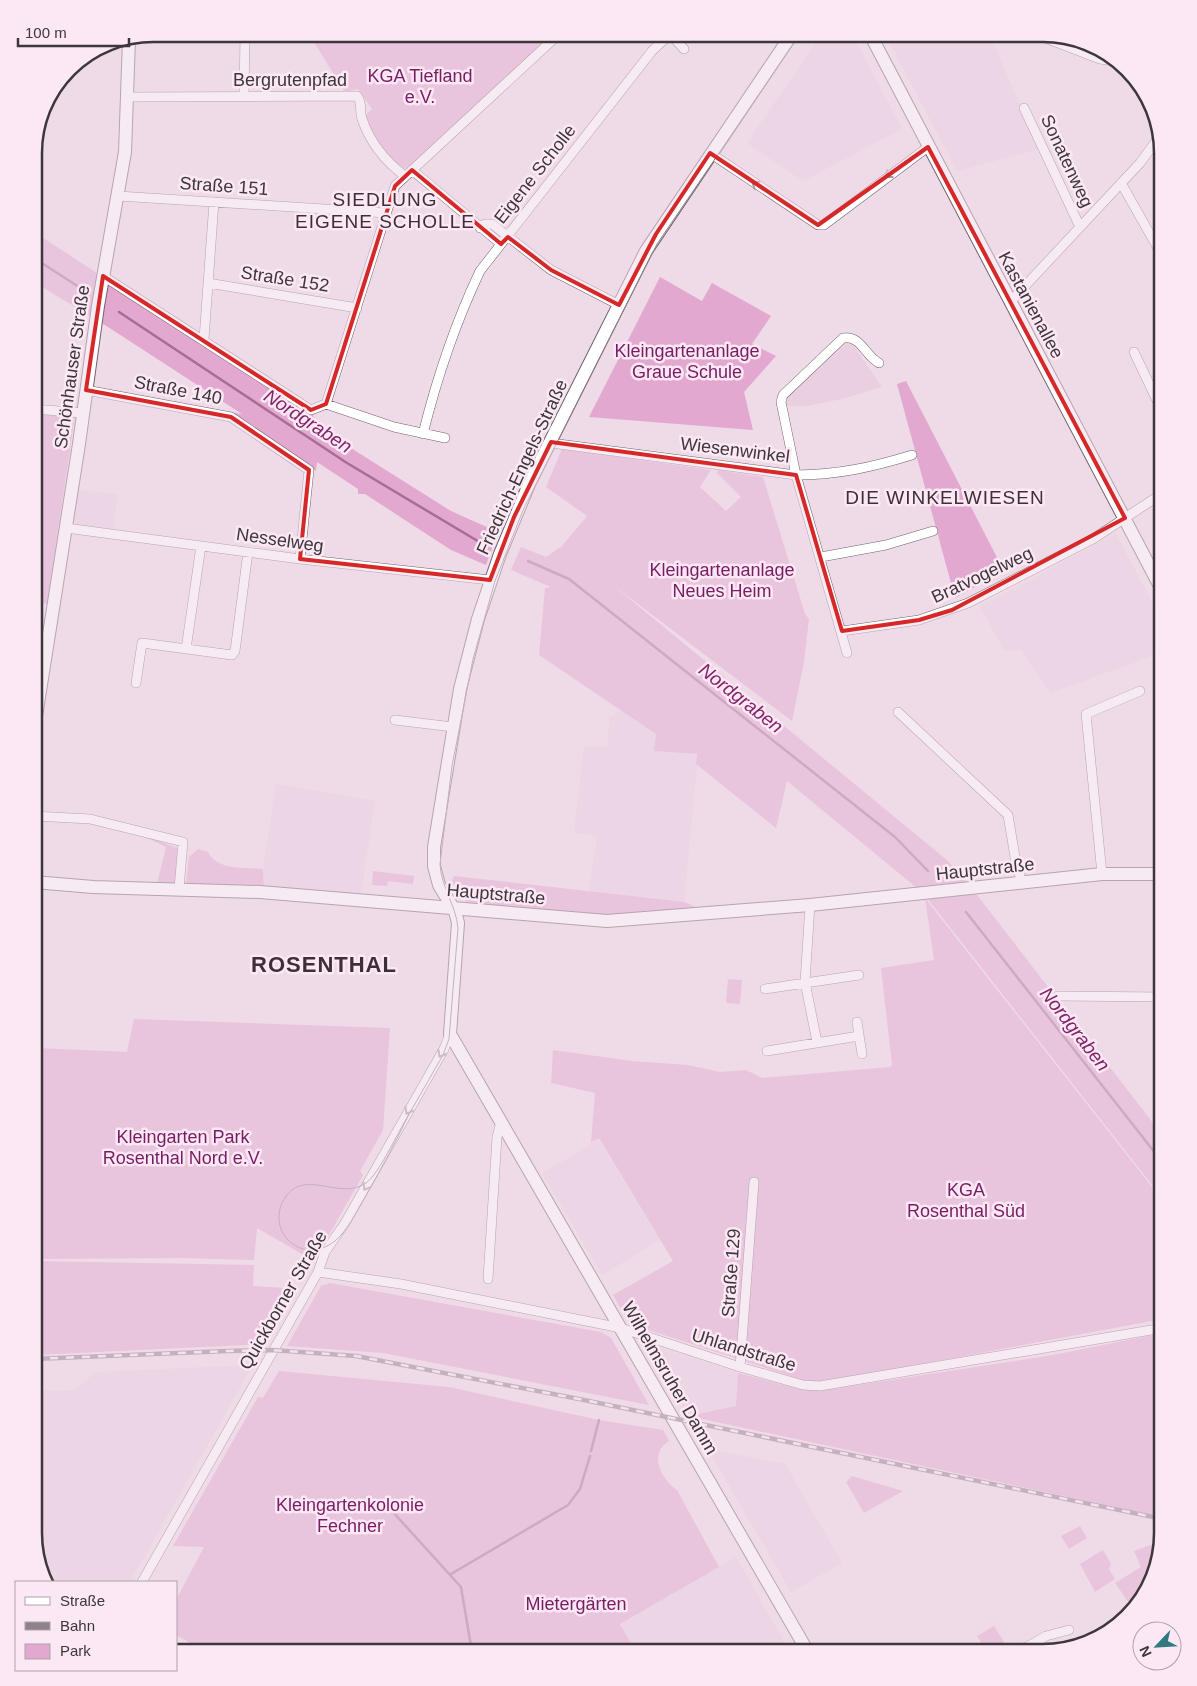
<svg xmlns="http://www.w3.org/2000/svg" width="1197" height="1686" font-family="Helvetica,sans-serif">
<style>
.built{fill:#e9cfe0}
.green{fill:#e3a8d0}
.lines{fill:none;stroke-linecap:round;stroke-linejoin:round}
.stream{stroke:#a66e95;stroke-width:2.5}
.street-casing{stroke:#72626c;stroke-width:10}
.secondary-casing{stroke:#72626c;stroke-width:14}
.street{stroke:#fff;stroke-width:9}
.secondary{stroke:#fff;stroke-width:12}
.tram{stroke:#8f828a;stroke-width:1}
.rail-casing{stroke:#8f828a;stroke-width:4.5}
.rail{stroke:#fbe8f4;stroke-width:2.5;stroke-dasharray:8;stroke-linecap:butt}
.oneway{stroke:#9e9a9c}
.marked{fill:none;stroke:#d62828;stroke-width:4;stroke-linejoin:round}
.labels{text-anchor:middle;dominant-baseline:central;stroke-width:5;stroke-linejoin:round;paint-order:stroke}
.park-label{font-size:18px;fill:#781d64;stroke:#fbe8f4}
.street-label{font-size:18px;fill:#3d363a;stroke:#fbe8f4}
.neighbourhood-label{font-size:19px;letter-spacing:1px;fill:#3d2e38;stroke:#fbe8f4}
.water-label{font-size:19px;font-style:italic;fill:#80256a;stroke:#fbe8f4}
.district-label{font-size:22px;font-weight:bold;letter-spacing:1px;fill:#3d2e38;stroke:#fbe8f4}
.rim{fill:none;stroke:#3d363a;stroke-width:2.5}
</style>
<rect width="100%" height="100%" fill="#eedbe7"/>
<path class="built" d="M823 34H852L902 129 803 181 747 143 820 36Z
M885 34H989L1040 149 957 171Z
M847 343 853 345 882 387 846 398 807 406H786L787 398Z
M77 490 118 494 113 529 72 523Z
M1116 534 1163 623V652L1051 693 1021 650 1004 651 980 606Z
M623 710 656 734 654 751 698 755 684 902 589 892 597 836 574 833 584 746 607 747 610 717Z
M276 784 375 801 361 894 264 889V863Z
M598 1138 660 1240 602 1275 542 1173 591 1145V1142Z
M660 1347 738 1373 736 1406 688 1416 652 1350Z
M253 1365 130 1582H47L34 1532V1391L75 1390 96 1372Z
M708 1449 785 1464 842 1563 791 1592Z
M736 1557 790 1652H636L620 1624Z"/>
<path class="green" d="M309 34H555L407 169C386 160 372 138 364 117L372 109 358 89 345 92Z
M34 232 312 413 319 428 451 511 498 532 486 565 451 550 365 494H358V489L317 462 316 471 228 412 242 414 108 327 34 282Z
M660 277 702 301 712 283 771 316 752 344 776 356 744 392 753 430 589 417Z
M906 381 1004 571 955 598 897 384Z
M34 413 75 416 47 604 34 603Z
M562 449 711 470 700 487 726 511 741 497 717 473 718 470 763 477 805 614 809 619 804 662 792 721 613 585 948 861 977 895 1163 1136V1199L923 893 787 781 776 828 696 764 697 754 654 751 656 734 539 655 545 588 551 587 511 570 521 547 546 557 562 546 587 516 546 487Z
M134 832 177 848 176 883 174 885 157 884 166 847Z
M198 849 208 852C218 871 244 867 263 869L264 889 186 885 189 857Z
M373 871 414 876 413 884 388 881 387 886 372 885Z
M454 876 684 902 703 910 612 917 466 902 464 895H457L452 880Z
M925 898 1163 1201V1319L830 1381H806L630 1324 613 1295 673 1261 599 1138 591 1142 595 1093 551 1083 553 1050 632 1061 688 1065 720 1072 746 1070 762 1078 890 1067 892 1065 881 968 934 960Z
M728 979 742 980 740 1004 726 1003Z
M34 1015H38V1048L127 1052 134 1019 390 1028 383 1130 360 1171 363 1175 358 1184 314 1261 257 1228 254 1260 182 1258 34 1259Z
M34 1261 254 1265 253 1286 285 1288 294 1292 265 1344 34 1355Z
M330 1283 601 1332 611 1338 649 1405 383 1353 287 1346 321 1286Z
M1163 1333V1517L688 1416 736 1406 738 1373 795 1388 832 1389 1053 1355Z
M279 1371 449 1387 599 1420 663 1430 669 1441C648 1454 661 1479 677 1490L719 1567 620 1624 636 1652H206L176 1635V1600L204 1547 173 1546 258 1397 263 1398Z
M852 1476 903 1491 864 1513 846 1482Z
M1080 1526 1087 1538 1069 1549 1061 1536Z
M1156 1543H1160L1147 1591 1129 1603 1115 1583 1141 1567 1134 1551Z
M1103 1550 1111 1564 1109 1569 1115 1579 1095 1592 1080 1564Z
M994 1626 1004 1642 987 1652 977 1636Z"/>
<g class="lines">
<path class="stream" d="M34 258 82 289
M119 312 347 463 486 546
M528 561 569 579 895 837 928 871
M966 912 1163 1163
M591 1451 599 1420
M392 1511 461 1587 472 1652
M451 1574 568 1505 580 1489 590 1456"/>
<defs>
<path id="street" d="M670 34 684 49
M1035 34 1100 59 1115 61
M244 96 245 34
M127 97 357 96C363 103 359 111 362 119 370 142 386 162 405 176
M1024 108 1080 227
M710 153 818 225H824L928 147
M412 170 501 244
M1121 183 1163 257
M118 196 387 213
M480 228 485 224H492L551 270 619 305
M103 276 311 410 326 404 395 186 559 34
M208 283 357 308
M1010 302 1140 163 1159 137
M204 339 214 202
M1134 352 1163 413
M86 390 231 417 309 470 300 559
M326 404 394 427 445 438
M34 409 83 413
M423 434C437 377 455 324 480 271L652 51 670 34
M551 443 796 475C837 475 873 467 912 455
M66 528 300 559 490 580
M821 557 886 545 933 531
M842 631 919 620 968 603 1093 539 1163 493
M186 649 201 546
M847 653 796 475 781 402 783 395 843 338C861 335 865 356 879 363
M136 683 142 643 232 655 235 651 248 552
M898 712 1008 815 1016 863 1022 883
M395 720 453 727
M34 816 90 819 183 842 179 889
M1102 874 1086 714 1140 691
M810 905 805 982 817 1042
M765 989 859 975
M1058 996 1163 997
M857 1022 862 1054
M767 1051 859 1036
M318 1272 401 1284 621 1328 740 1367 803 1385 820 1386 1163 1328
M488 1279 497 1137 501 1122
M740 1367 754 1182
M142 1582 318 1272 325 1252 345 1223 444 1049 450 1034
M1018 1652 1046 1636 1069 1630"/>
<path id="secondary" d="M792 34 646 251 530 482 500 554 478 619 460 689 434 847V866L439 885 455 911 458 923 450 1034 808 1652
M870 34 1163 592
M34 729 79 444 98 306 125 152 129 39
M34 882 93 887 260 892 607 921 810 905 1102 874H1163"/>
</defs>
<use href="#street" class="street-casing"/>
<use href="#secondary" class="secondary-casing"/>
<use href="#street" class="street"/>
<use href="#secondary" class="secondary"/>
<path class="tram" d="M411 1110C397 1140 381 1169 365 1197 356 1212 348 1230 335 1241 326 1248 315 1252 303 1249 292 1246 283 1237 280 1226 278 1218 279 1208 283 1201 302 1165 339 1202 366 1183 379 1174 398 1132 408 1116L443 1055 449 1039 458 928C456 905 441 887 440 864L452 766 473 659 495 581 524 508 657 244 800 34"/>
<defs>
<path id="rail" d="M34 1359 227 1351 272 1350 356 1356 584 1400 1163 1519"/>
</defs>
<use href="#rail" class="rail-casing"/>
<use href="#rail" class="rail"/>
</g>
<defs><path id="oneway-chevron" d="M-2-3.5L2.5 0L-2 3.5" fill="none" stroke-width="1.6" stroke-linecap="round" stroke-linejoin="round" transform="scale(1.25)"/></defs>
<g class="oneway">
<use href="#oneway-chevron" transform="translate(888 175) rotate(143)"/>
<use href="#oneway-chevron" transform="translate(755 184) rotate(-146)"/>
<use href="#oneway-chevron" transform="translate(441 1054) rotate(120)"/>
<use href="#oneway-chevron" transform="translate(408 1111) rotate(118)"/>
<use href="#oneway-chevron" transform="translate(366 1187) rotate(119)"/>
</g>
<path d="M0 0H1197V1686H0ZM928 147 1125 518 952 610 919 620 842 631 796 475 551 442 514 517 490 580 300 559 309 470 231 417 86 390 103 276 311 410 326 404 395 186 412 170 501 244 508 237 551 270 619 305 656 234 710 153 818 225Z" fill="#eedbe7" fill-opacity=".55" fill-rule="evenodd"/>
<path class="marked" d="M928 147 1125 518 952 610 919 620 842 631 796 475 551 442 514 517 490 580 300 559 309 470 231 417 86 390 103 276 311 410 326 404 395 186 412 170 501 244 508 237 551 270 619 305 656 234 710 153 818 225Z"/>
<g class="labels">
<g class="park-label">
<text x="420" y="76">KGA Tiefland<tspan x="420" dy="21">e.V.</tspan></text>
<text x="687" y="351">Kleingartenanlage<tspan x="687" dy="21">Graue Schule</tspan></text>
<text x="722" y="570">Kleingartenanlage<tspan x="722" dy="21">Neues Heim</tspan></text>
<text x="183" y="1137">Kleingarten Park<tspan x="183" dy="21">Rosenthal Nord e.V.</tspan></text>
<text x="966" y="1190">KGA<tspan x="966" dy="21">Rosenthal Süd</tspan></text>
<text x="350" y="1505">Kleingartenkolonie<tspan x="350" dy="21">Fechner</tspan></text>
<text x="576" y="1604">Mietergärten</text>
</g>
<g class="street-label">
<text x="290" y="80">Bergrutenpfad</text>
<text transform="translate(1067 161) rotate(65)">Sonatenweg</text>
<text transform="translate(535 174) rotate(-52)">Eigene Scholle</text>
<text transform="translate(224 186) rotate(4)">Straße 151</text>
<text transform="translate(285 279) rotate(9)">Straße 152</text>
<text transform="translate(1031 305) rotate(62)">Kastanienallee</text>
<text transform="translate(72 367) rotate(-82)">Schönhauser Straße</text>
<text transform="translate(178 390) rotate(11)">Straße 140</text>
<text transform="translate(735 450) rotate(7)">Wiesenwinkel</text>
<text transform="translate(522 467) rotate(-65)">Friedrich-Engels-Straße</text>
<text transform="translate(280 540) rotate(8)">Nesselweg</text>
<text transform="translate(982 575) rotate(-25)">Bratvogelweg</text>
<text transform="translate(985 869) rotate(-6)">Hauptstraße</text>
<text transform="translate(496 894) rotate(5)">Hauptstraße</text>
<text transform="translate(731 1273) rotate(-86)">Straße 129</text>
<text transform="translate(283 1300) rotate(-60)">Quickborner Straße</text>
<text transform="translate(744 1350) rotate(17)">Uhlandstraße</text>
<text transform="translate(670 1378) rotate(60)">Wilhelmsruher Damm</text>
</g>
<g class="neighbourhood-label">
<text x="385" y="199">SIEDLUNG<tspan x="385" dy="22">EIGENE SCHOLLE</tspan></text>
<text x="945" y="497">DIE WINKELWIESEN</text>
</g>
<g class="water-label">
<text transform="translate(308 421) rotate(33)">Nordgraben</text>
<text transform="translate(741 698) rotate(38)">Nordgraben</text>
<text transform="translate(1075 1029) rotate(52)">Nordgraben</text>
</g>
<g class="district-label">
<text x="324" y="964">ROSENTHAL</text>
</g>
</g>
<path d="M0 0H1197V1686H0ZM153 42H1043A111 111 0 0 1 1154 153V1533A111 111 0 0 1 1043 1644H153A111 111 0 0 1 42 1533V153A111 111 0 0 1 153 42Z" fill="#fbe8f4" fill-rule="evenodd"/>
<path class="rim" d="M153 42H1043A111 111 0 0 1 1154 153V1533A111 111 0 0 1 1043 1644H153A111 111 0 0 1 42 1533V153A111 111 0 0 1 153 42Z"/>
<rect x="15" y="1581" width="162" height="90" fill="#fbe8f4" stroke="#afa1aa"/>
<rect x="25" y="1597" width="25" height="8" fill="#ffffff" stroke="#afa1aa"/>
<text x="60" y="1606" font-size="15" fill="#3d363a">Straße</text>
<rect x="25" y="1622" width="25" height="8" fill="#8f828a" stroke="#afa1aa"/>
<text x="60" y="1631" font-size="15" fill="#3d363a">Bahn</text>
<rect x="25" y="1644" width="25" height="15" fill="#e3a8d0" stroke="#afa1aa"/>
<text x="60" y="1656" font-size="15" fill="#3d363a">Park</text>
<g transform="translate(1157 1646) rotate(245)"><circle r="24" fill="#fbe8f4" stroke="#afa1aa"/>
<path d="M0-4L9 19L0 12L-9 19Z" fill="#317a7f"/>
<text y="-8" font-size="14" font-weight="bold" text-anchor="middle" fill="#3d363a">N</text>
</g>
<path d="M18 38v8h111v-8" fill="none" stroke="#3d363a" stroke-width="2.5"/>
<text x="25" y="38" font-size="15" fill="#3d363a" stroke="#fbe8f4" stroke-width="4" paint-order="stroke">100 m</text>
</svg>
